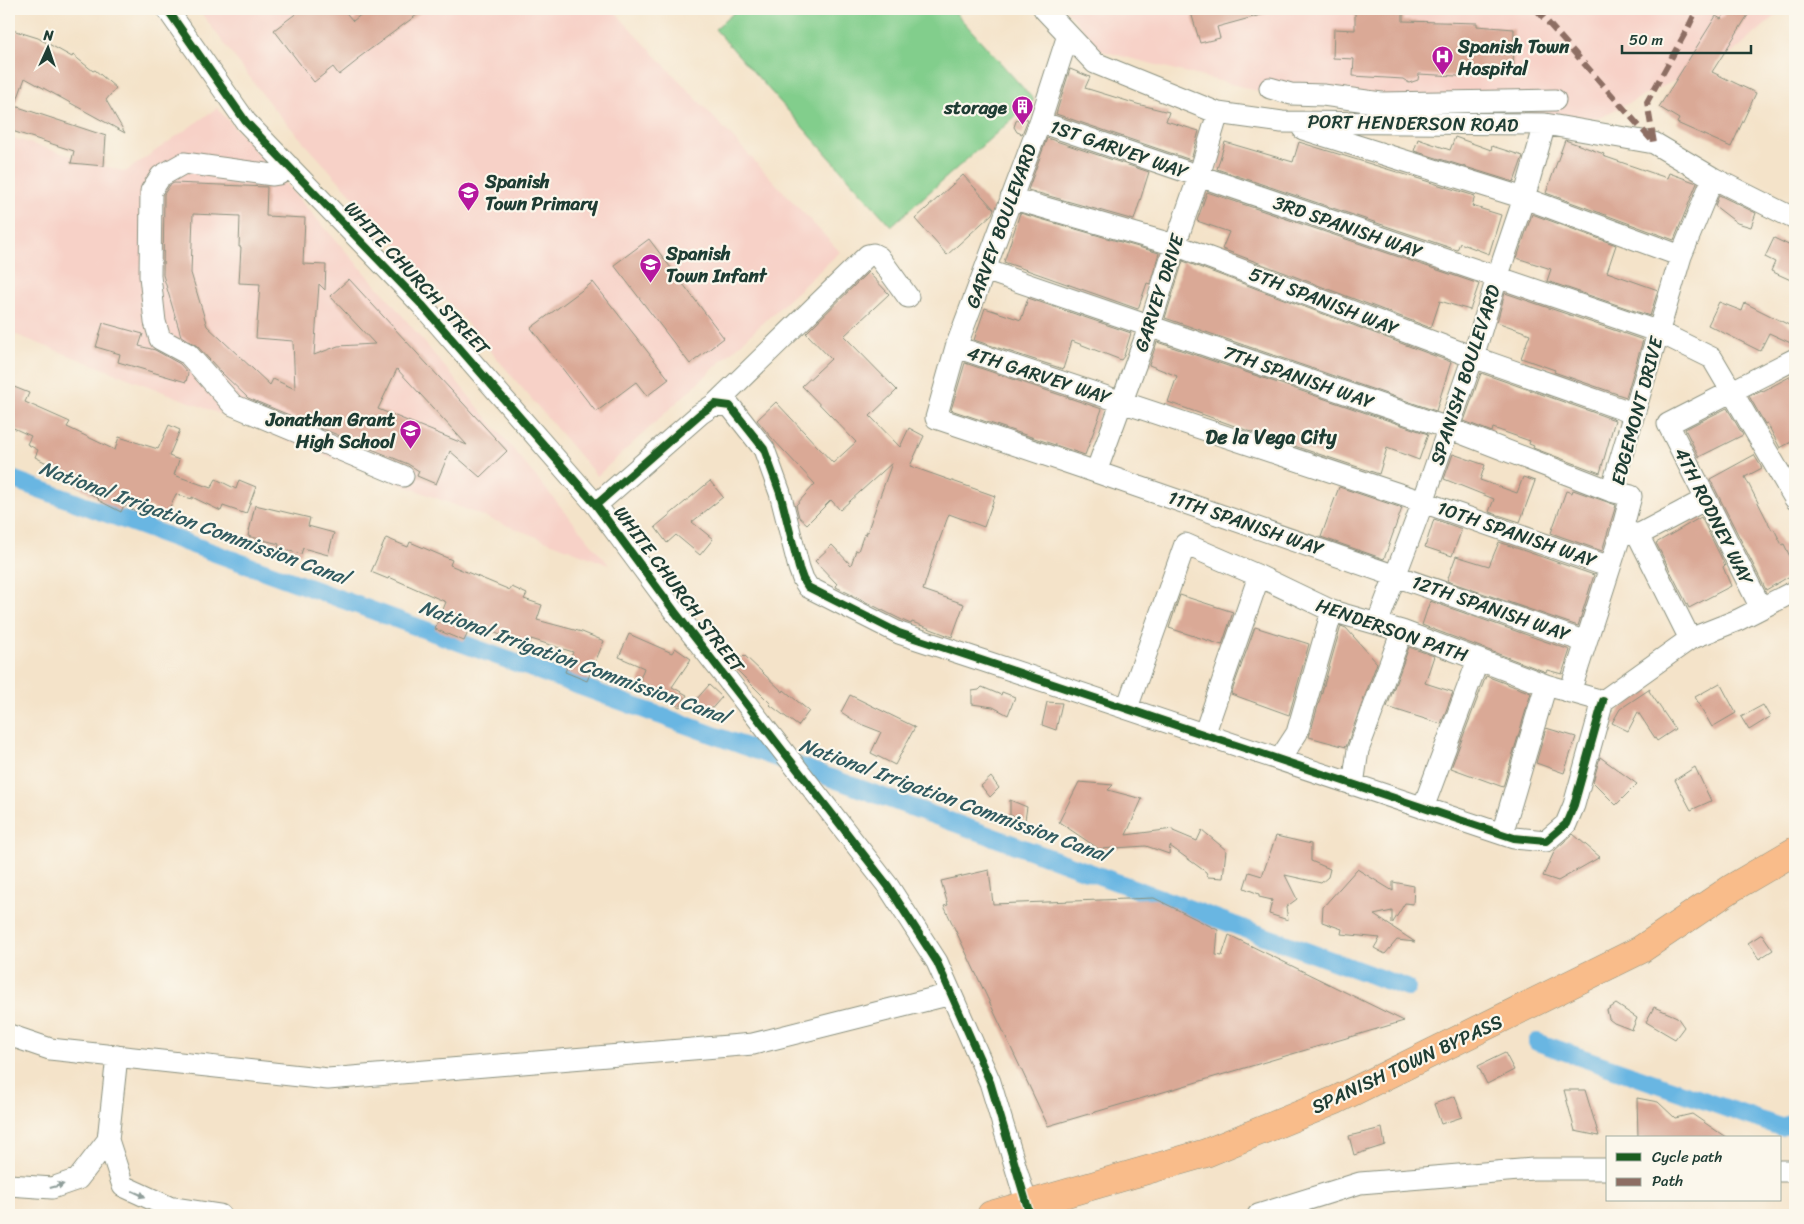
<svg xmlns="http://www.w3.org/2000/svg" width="1804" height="1224" font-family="Sriracha,sans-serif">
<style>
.built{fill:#f7d1c7}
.green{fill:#82ce8c;stroke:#508660}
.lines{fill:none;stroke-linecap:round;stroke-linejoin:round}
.canal{stroke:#69b6e2;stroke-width:18}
.building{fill:#daa996;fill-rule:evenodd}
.minor-casing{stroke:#8a907e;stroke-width:23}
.major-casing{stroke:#8a907e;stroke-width:29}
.minor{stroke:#fff;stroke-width:21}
.major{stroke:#f9bc8a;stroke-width:28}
.quiet{stroke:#8d6e63;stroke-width:6;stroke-dasharray:12 6;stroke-linecap:butt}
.cycleway-casing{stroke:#fbf7ec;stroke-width:11}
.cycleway{stroke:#1b5e20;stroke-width:8}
.oneway{fill:#8f9e9a}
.labels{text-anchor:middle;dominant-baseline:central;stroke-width:4.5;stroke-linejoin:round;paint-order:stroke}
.poi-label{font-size:19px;font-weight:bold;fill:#1f3d34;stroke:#fbf7ec;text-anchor:start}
.street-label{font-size:19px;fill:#1f3d34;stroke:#fbf7ec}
.neighbourhood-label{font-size:20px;font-weight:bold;fill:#1f3d34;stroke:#fbf7ec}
.water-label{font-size:20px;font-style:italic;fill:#325b60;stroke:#fbf7ec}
</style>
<rect width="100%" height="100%" fill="#fbf7ec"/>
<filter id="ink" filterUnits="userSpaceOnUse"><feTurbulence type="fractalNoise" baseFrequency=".02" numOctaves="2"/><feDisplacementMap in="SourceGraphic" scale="10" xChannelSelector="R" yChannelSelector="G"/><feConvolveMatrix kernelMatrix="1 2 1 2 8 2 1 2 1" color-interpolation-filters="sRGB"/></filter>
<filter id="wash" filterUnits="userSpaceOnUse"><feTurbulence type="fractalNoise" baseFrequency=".0096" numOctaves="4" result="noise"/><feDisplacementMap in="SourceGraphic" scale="20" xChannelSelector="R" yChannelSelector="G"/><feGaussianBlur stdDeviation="1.12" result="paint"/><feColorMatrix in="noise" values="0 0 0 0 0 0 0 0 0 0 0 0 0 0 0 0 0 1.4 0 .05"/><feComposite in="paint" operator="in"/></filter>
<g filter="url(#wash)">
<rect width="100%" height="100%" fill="#f4e3c9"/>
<path class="built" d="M198 9H612L840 252 597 476 460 315 273 108Z
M1065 9H1784L1732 53 1598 118 1285 98 1102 51Z
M217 108 386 296 609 565 9 332V137L125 172Z"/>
<path class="green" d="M738 9H952L1034 100 891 226 715 29Z"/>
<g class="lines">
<path class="canal" d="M9 478 1407 988
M1537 1042 1780 1127 1795 1123"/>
</g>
<g id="blocks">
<path class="building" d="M302 9H343L353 21 368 9H425L357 59 358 60 339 75 333 67 314 82 274 30Z
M1190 9H1267L1268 13 1217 27 1220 38 1200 43Z
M1355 9H1403V21L1477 23V26L1514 29 1513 72 1476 70 1475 77 1419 74 1418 80 1409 83 1403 79 1353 76 1354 59 1333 58 1334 29 1355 30Z
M1728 9H1737L1748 15 1712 72 1756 93 1731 147 1677 123 1679 119 1659 107 1716 16 1721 19Z
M9 29 38 38 72 57 73 55 93 71 95 70 116 88 106 100 125 133 25 78 15 106 106 136 104 166 71 163 74 151 9 130Z
M1070 69 1090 77 1085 88 1137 104 1169 112 1166 121 1199 131 1191 160 1056 114Z
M1021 118 1028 119 1022 134 1017 132 1014 127 1016 121Z
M1455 137 1491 150 1492 146 1523 156 1514 182 1414 151 1418 139 1450 150Z
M1047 138 1149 172 1134 220 1028 190Z
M1565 140 1604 154 1603 156 1667 178 1669 173 1697 183 1674 240 1546 193Z
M1225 142 1293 162 1299 142 1475 196 1472 206 1501 215 1489 254 1460 243 1457 250 1217 169Z
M963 175 994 209 992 214 947 255 915 219Z
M174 183 267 187 266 216 305 218 303 264 326 265 325 290 319 284 314 355 338 346 375 344 330 296 349 279 507 451 480 477 450 451 436 484 417 476 419 471 408 464 248 398 222 373 197 346 181 336 163 275 164 194 170 185ZM193 214 240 216 239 247H241L239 283 260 284 256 338 293 341 295 389 273 379 270 385 207 326 191 273ZM397 369 467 445 378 409Z
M1207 192 1479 284 1470 310 1440 301 1431 328 1222 249 1229 232 1197 221Z
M1719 195 1756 213 1751 227 1737 223 1715 206Z
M1020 213 1159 253 1150 284 1147 283 1138 309 1004 262Z
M1532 214 1616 245 1607 272 1658 290 1650 316 1547 281 1551 269 1517 258Z
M1774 238 1795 248V282L1771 271 1775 262 1765 257Z
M649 239 724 338 690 364 614 265Z
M1183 261 1451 362 1436 411 1165 318Z
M868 272 889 294 844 336 897 390 870 416 900 447 909 428 924 436 910 466 995 496 984 527 949 514 935 552 923 590 964 604 952 637 912 622 911 624 904 621 836 587 837 584 815 561 832 545 851 565 856 550 858 551 864 534 866 535 892 463 840 510 831 500 807 524 799 517 796 505 815 484 770 436 757 420 776 402 833 463 856 442 802 386 831 359 806 333Z
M593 282 669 379 647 396 636 382 596 412 531 328Z
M1505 293 1643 340 1626 397 1554 372 1555 370 1521 358 1530 334 1497 322Z
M1028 298 1131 333 1124 356 1121 360 1072 341 1063 369 974 340 985 308 1021 320Z
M1719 302 1742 311 1745 303 1795 328V345L1769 333 1760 351 1708 325Z
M103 323 143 334 139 346 155 350 180 364 188 373 186 382 118 362 120 354 96 347Z
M1157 342 1428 434 1419 460 1387 448 1379 474 1246 430 1168 402 1177 376 1149 365Z
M965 363 1102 409 1085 455 951 410Z
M1481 373 1615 420 1600 473 1533 448 1534 446 1529 444 1530 441 1493 428 1492 432 1464 421Z
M1795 374V440L1780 448 1767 423 1765 424 1749 396 1762 390 1763 391Z
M9 385 29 393 25 402 70 422 67 427 115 450 119 437 158 449 169 425 180 430 169 456 179 460 174 475 211 488 216 479 236 489 239 480 256 487 246 514 223 506 221 511 192 497V499L176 494 166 515 149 506 143 515 124 505 121 512 98 500 99 499 74 484 75 482 62 476 64 472 35 457 38 450 27 444 31 436 9 426Z
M1727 408 1743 435 1699 457 1685 429Z
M1453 454 1485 465 1480 480 1517 493 1523 477 1535 481 1520 522 1489 512 1494 499 1444 479Z
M1754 455 1762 468 1745 477 1772 530 1774 529 1782 545 1784 544 1795 567V573L1766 590 1710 479Z
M710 481 723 497 692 522 713 539 700 555 676 535 667 543 655 527Z
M1339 487 1402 508 1384 559 1321 537Z
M1573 490 1616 505 1602 551 1551 533 1566 491 1572 493Z
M255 505 310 518 308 526 334 533 328 555 303 548 301 554 278 548 279 544 248 536Z
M1701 517 1725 565 1723 567 1731 586 1689 608 1656 543Z
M1434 519 1462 529 1452 556 1425 547Z
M386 538 408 547 410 542 452 560 450 565 510 590 512 587 527 594 524 599 542 605 537 620 582 632 604 641 587 681 565 672 573 652 531 639 529 646 472 624 464 641 435 629 446 602 389 577 388 579 371 572Z
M1499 542 1594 575 1578 626 1447 581 1456 556 1489 566Z
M1180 595 1233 612 1222 645 1169 628Z
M1430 601 1570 650 1562 674 1547 670 1546 672 1422 625Z
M1341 626 1346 628 1377 663 1346 747 1309 737Z
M1255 627 1309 644 1289 715 1231 694Z
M629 634 672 653 675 648 691 659 672 687 687 695 680 707 664 700 668 692 639 682 644 668 619 657Z
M1409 647 1434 656 1425 683 1453 692 1441 724 1387 707Z
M744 655 783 692 784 690 809 711 798 726 770 705 771 704 733 666Z
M1486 676 1531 693 1503 787 1451 768Z
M1720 683 1736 713 1712 727 1695 697Z
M709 685 722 697 707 714 694 702Z
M982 687 1001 695 1002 692 1015 697 1008 715 993 707 972 704V691L979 690Z
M1650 689 1649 691 1675 729 1657 741 1638 712 1628 731 1612 723 1620 709Z
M850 695 915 727 895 765 871 753 881 732 858 723 841 712Z
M1047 702 1062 703 1056 730 1042 725Z
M1763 705 1770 717 1749 730 1741 717Z
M1546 728 1576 737 1564 773 1536 763Z
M1600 757 1637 784 1616 805 1593 782Z
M1695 767 1711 801 1691 810 1675 780Z
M991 777 999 788 990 797 981 786Z
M1079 782 1113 785 1108 790 1142 799 1126 835 1173 829V831L1197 841 1202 830 1226 850 1223 878 1208 877 1206 872 1170 846 1169 854 1146 846 1099 849 1059 822Z
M1010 800 1027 807 1025 820 1010 815Z
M1573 834 1600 857 1558 881 1543 876 1555 850Z
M1276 836 1311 844V861L1330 869 1328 877 1321 883 1285 875 1297 899 1286 907 1288 920 1269 914 1272 900 1259 897V894L1244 888 1249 872 1262 876Z
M1357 869 1393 891V882L1414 886 1413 904 1405 903 1392 924V911L1374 915 1415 942 1397 940 1385 954 1374 948 1380 938 1341 934 1342 929 1322 922 1323 907Z
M989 870 993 904 1154 898 1218 930 1216 955 1222 956 1229 935 1404 1021 1048 1126 944 906 948 905 941 881Z
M1762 934 1773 950 1759 959 1748 943Z
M1616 1004 1637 1018 1632 1030 1614 1023 1609 1019 1607 1010Z
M1654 1007 1677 1017 1684 1027 1675 1039 1646 1022Z
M1505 1053 1514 1070 1487 1084 1478 1066Z
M1564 1090H1585L1599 1136 1575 1131Z
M1455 1096 1462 1117 1441 1124 1434 1104Z
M1637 1098 1658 1102 1675 1118 1692 1114 1727 1138H1638Z
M1382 1128 1385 1145 1354 1155 1349 1136Z"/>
</g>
</g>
<g filter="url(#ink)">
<use href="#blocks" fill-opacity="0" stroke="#8a907e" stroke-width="1"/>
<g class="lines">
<defs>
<path id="minor" d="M167 9 246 122 422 305 596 505 675 612 888 886 937 962 990 1082 1030 1215
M1044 9 1095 63 1218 113 1282 122 1545 124 1654 143 1713 178 1795 219
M1068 35 1040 122 956 347 936 418 1096 472 1586 642
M1270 88 1291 94 1323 95 1381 103 1555 100
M1040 122 1659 332 1712 358 1795 499
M1303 129 1524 198 1681 256
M290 167 279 174 273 175 184 163 161 176 151 191 150 276 155 322 160 339 188 354 233 405 403 476
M1011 198 1175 245 1473 357 1633 413
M985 270 1448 428 1611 491
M956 347 1423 502 1610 567
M715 404 868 255 873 254 879 257 908 297
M1096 472 1150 325 1175 245 1199 176 1218 113
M596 505 700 414 715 404 730 406 764 449 780 493 799 568 803 579 808 587 899 633 981 660 1514 838 1546 841 1566 824 1574 805 1603 701
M1622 530 1638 535 1690 639
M1638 535 1706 499
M1761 608 1668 424 1795 359
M1377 624 1423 502 1473 357 1497 278 1524 198 1545 124
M1570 692 1622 530 1631 496 1611 491 1681 256 1713 178
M1603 701 1690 639 1738 620 1795 591
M1127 708 1185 544 1259 576 1332 611 1402 631 1546 685 1603 701
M1204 735 1259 576
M1280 759 1297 733 1332 611
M1353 785 1358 750 1402 631
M1423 808 1478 660
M1502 834 1546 685
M9 1035 50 1049 328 1079 753 1044 951 994
M117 1056 108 1140 123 1186 169 1207 220 1215
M1780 1171H1795
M9 1185 52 1188 78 1179 108 1140
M1258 1215 1360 1183 1533 1169H1608"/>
<path id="major" d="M991 1215 1206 1153 1336 1100 1640 950 1732 888 1795 851"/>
</defs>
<use href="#minor" class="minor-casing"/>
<use href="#major" class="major-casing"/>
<use href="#minor" class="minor"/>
<use href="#major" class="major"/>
<path class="quiet" d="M1536 9 1654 143 1647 102 1688 28 1697 9"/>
<defs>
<path id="cycleway" d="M167 9 246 122 422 305 596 505 675 612 888 886 937 962 990 1082 1030 1215
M596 505 700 414 715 404 730 406 764 449 780 493 799 568 803 579 808 587 899 633 981 660 1514 838 1546 841 1566 824 1574 805 1603 701"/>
</defs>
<use href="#cycleway" class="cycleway-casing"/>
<use href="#cycleway" class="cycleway"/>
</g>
<defs><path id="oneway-solid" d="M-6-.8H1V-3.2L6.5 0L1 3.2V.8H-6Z" transform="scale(1.25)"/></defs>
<g class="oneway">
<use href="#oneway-solid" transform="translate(57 1186) rotate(-15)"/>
<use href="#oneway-solid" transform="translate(139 1194) rotate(24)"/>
</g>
</g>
<defs>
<symbol id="hospital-pin" viewBox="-11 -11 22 30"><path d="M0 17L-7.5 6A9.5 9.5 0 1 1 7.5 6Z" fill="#b5179e" stroke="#fbf7ec"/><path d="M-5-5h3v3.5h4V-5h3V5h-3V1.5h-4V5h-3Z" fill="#fff"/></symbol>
<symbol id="building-pin" viewBox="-11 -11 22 30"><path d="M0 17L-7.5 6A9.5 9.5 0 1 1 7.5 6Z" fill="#b5179e" stroke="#fbf7ec"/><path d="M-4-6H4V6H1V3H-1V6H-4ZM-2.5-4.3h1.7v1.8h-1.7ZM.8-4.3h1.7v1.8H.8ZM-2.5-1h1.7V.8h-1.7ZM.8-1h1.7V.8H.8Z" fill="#fff"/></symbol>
<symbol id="school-pin" viewBox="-11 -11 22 30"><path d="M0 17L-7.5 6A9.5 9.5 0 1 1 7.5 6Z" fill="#b5179e" stroke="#fbf7ec"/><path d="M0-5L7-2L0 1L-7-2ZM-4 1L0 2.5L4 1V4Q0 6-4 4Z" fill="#fff"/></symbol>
</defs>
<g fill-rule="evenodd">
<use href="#hospital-pin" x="1430" y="44" width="25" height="34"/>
<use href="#building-pin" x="1010" y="94" width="25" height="34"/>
<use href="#school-pin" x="456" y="180" width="25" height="34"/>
<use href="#school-pin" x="638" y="252" width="25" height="34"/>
<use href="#school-pin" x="398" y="418" width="25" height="34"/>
</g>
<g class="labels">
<g class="poi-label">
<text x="1458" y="46">Spanish Town<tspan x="1458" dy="22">Hospital</tspan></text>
<text x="1007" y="107" text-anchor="end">storage</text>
<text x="485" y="181">Spanish<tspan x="485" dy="22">Town Primary</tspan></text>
<text x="666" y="253">Spanish<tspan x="666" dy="22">Town Infant</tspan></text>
<text x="395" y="419" text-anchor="end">Jonathan Grant<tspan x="395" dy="22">High School</tspan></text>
</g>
<g class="street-label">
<text transform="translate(1413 123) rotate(1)">PORT HENDERSON ROAD</text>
<text transform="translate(1119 149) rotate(19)">1ST GARVEY WAY</text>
<text transform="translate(1001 226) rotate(-70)">GARVEY BOULEVARD</text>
<text transform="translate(1348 227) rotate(19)">3RD SPANISH WAY</text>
<text transform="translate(417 278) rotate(47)">WHITE CHURCH STREET</text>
<text transform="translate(1159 293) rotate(-72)">GARVEY DRIVE</text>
<text transform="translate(1324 301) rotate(21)">5TH SPANISH WAY</text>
<text transform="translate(1039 375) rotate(18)">4TH GARVEY WAY</text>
<text transform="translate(1465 375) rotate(-72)">SPANISH BOULEVARD</text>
<text transform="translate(1299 377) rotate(19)">7TH SPANISH WAY</text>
<text transform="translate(1637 411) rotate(-75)">EDGEMONT DRIVE</text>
<text transform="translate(1714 516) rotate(63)">4TH RODNEY WAY</text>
<text transform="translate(1246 523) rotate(19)">11TH SPANISH WAY</text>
<text transform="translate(1517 534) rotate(19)">10TH SPANISH WAY</text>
<text transform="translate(679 589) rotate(53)">WHITE CHURCH STREET</text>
<text transform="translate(1491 608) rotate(19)">12TH SPANISH WAY</text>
<text transform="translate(1392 630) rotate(19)">HENDERSON PATH</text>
<text transform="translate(1407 1064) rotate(-25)">SPANISH TOWN BYPASS</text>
</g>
<g class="neighbourhood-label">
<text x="1271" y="437">De la Vega City</text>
</g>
<g class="water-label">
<text transform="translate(194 523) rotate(20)">National Irrigation Commission Canal</text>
<text transform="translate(574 662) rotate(20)">National Irrigation Commission Canal</text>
<text transform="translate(954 800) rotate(20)">National Irrigation Commission Canal</text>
</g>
</g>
<rect width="1804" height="1224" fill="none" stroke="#fbf7ec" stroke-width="30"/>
<rect x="1606" y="1136" width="175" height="65" fill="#fbf7ec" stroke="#a3ada2"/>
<rect x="1616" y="1153" width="25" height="8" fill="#1b5e20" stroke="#a3ada2"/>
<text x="1652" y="1162" font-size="15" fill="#1f3d34">Cycle path</text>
<rect x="1616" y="1178" width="25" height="8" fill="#8d6e63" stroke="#a3ada2"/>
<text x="1652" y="1186" font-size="15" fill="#1f3d34">Path</text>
<g transform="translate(48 48) rotate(3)" stroke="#fbf7ec" stroke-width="4" paint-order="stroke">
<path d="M0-4L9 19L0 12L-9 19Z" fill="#1f3d34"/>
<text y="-8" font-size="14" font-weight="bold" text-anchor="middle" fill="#1f3d34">N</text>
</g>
<path d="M1622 45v8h129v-8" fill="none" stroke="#1f3d34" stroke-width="2.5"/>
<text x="1629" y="45" font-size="15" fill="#1f3d34" stroke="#fbf7ec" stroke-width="4" paint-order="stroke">50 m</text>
</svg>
